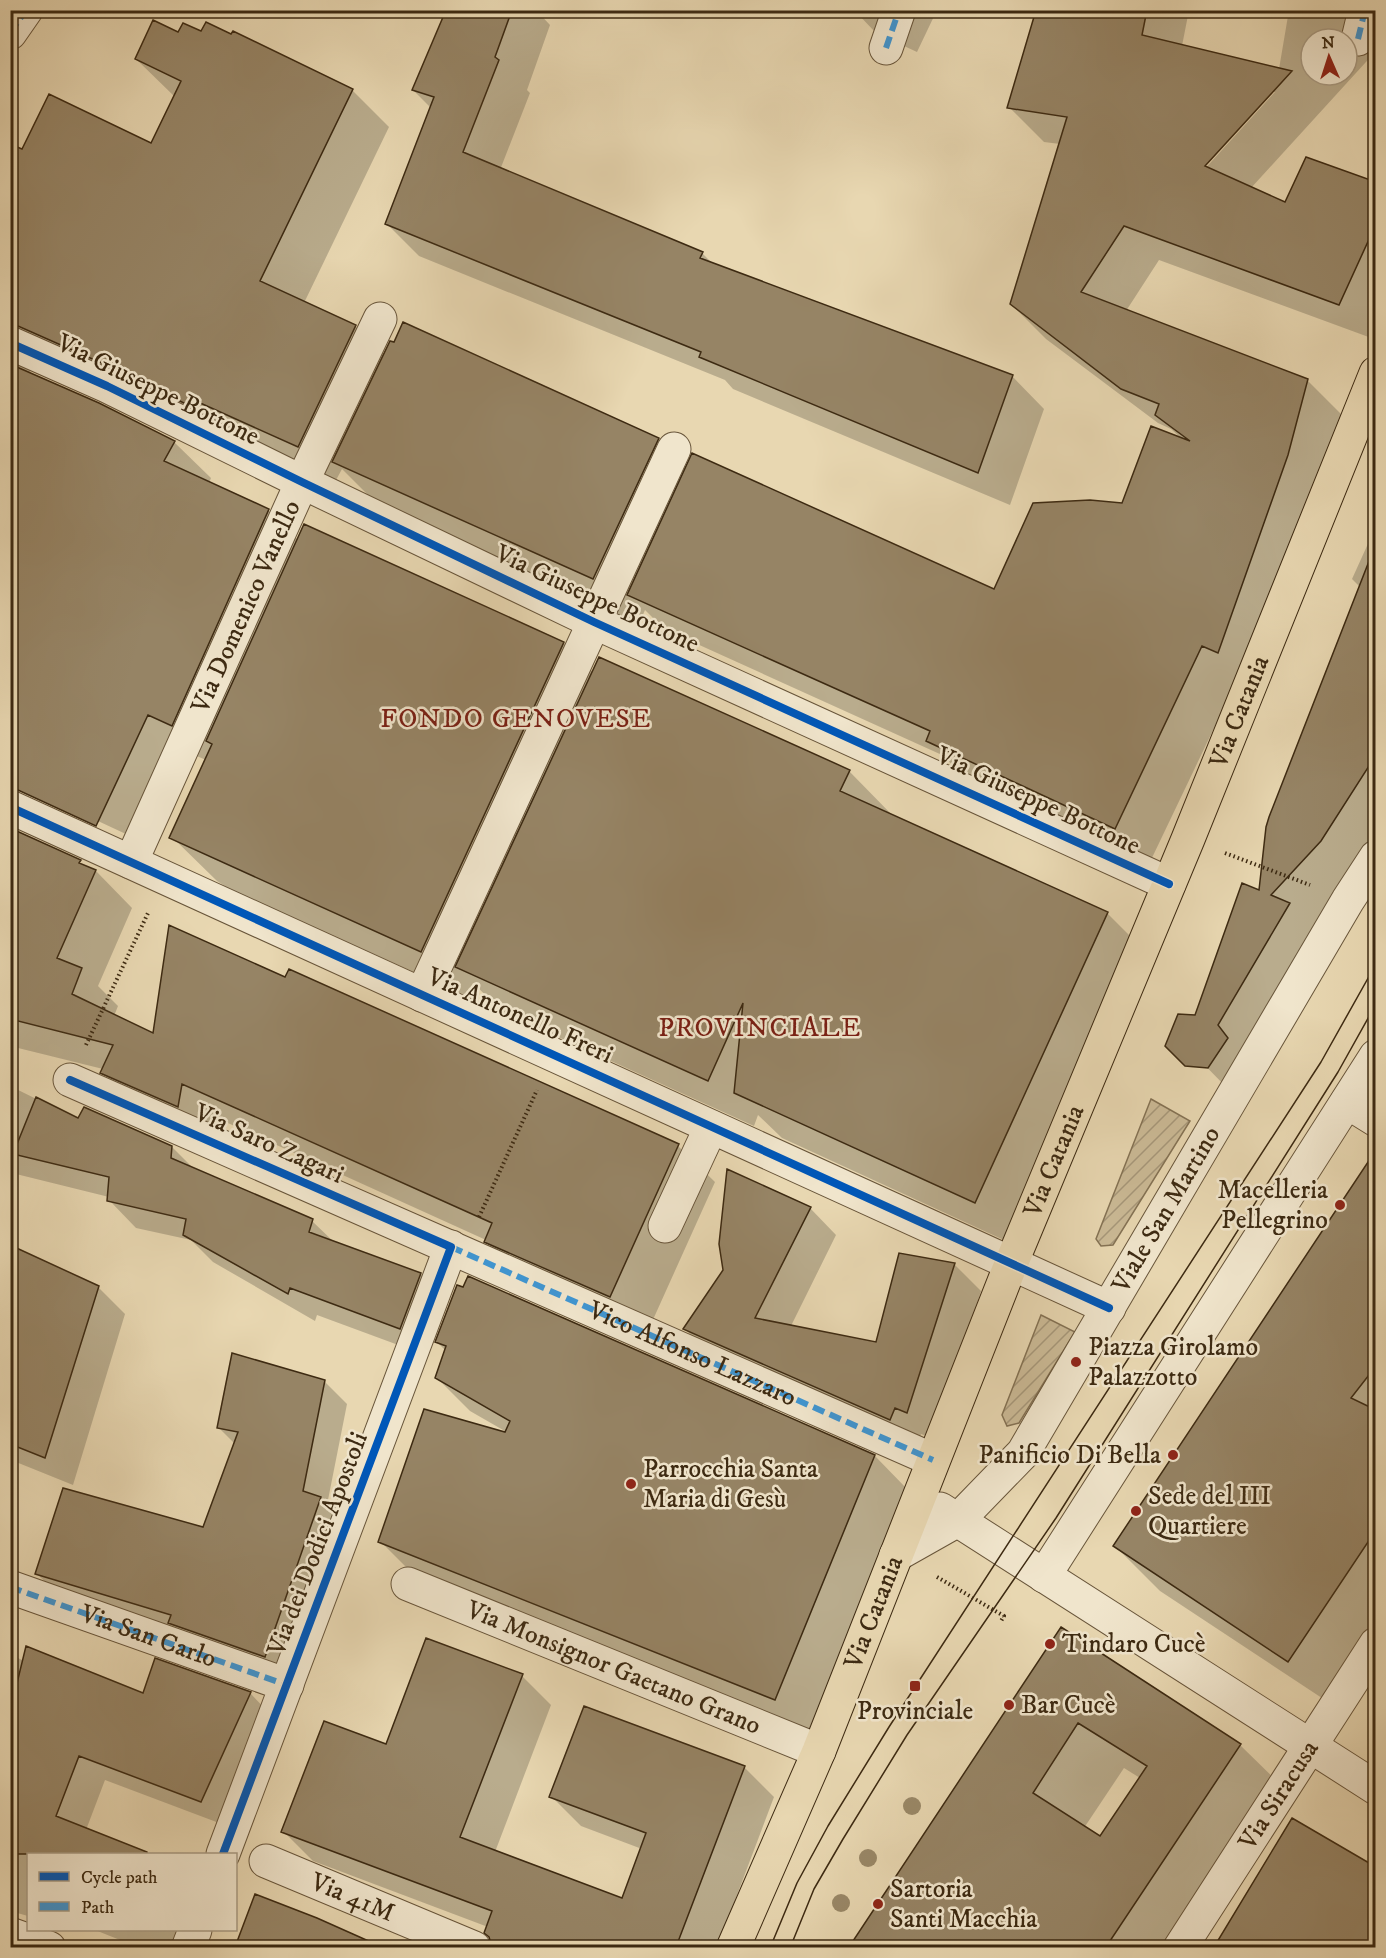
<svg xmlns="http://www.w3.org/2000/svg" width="1386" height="1958" font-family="'IM FELL DW Pica',serif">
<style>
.garden{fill:url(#garden-furrows);stroke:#847254;stroke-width:1.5}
.shadow{fill:#0003;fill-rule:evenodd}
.building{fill:#968465;stroke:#3d2a12;stroke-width:1.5;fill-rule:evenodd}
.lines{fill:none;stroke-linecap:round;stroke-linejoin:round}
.minor-casing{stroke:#68553a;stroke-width:35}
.major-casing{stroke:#3d2a12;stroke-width:35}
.path{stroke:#3d2a12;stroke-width:4;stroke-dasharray:1.5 3;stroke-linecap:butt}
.minor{stroke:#f0e5cc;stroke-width:33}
.major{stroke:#e8d7b1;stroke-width:33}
.tram{stroke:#3d2a12;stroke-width:1.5}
.quiet{stroke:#3f96d3;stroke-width:6;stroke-dasharray:12 6;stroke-linecap:butt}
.cycleway-casing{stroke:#f0e5cc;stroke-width:11}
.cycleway{stroke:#0057b8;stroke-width:8}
.tree{fill:#998868}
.poi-dot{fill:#8f2418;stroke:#f0e5cc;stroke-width:2}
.labels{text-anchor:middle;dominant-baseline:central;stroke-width:5;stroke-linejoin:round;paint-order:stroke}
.street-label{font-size:26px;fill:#3d2a12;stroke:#f0e5cc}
.poi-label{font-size:26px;fill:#3d2a12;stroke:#f0e5cc;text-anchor:start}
.neighbourhood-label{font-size:27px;letter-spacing:1.5px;fill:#7a1f14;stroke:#f0e5cc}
</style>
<defs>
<pattern id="garden-furrows" width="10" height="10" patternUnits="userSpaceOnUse" patternTransform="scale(1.5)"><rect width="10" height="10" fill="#cbba96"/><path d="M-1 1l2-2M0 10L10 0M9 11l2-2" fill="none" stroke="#a69779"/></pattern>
</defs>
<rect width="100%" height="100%" fill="#e8d7b1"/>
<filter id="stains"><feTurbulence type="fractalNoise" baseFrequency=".00333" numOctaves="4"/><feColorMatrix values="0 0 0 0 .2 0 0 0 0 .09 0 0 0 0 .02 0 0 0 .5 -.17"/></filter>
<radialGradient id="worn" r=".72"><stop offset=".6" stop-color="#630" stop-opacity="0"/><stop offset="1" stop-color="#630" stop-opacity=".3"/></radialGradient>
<path class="garden" d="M1151 1099 1190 1121 1113 1245 1101 1246 1096 1239Z
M1041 1315 1075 1332 1019 1423 1007 1426 1002 1415Z"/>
<path class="shadow" d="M452 10H536L550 25 527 90 530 93 500 170 702 253 714 265 1012 376 1044 409 1010 505 733 389 725 380 419 256 386 223 431 108 413 90Z
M854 10H937L917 52 876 33Z
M1037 10H1189L1182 46 1279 69 1289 10H1376V51L1251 188 1286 204 1376 183V335L1374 339 1159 260 1126 311 1307 380 1342 415 1237 680 1150 862 963 775 942 755 664 629 645 610 639 624 380 507 342 469 335 482 36 364 29 373 174 442 211 478 209 483 268 510 298 540 564 643 593 672 849 771 894 817 1107 913 1153 959 1021 1248 782 1138 758 1115 754 1126 503 1012 473 983 467 996 231 890 217 881 171 836 206 760 185 751 143 842 10 780V158L22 151 152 145 175 97 136 59 179 34 352 90 389 127 304 303 355 326 385 356 395 344 404 324 658 440 687 468 995 591 1123 505 1183 440 1171 429 1158 423 1046 339 1011 304 1060 144 1044 142 1009 107ZM1311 39H1347V75H1311ZM1271 92H1275L1201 173 1199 171Z
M1376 526V867L1230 1091 1186 1046 1260 892 1360 587 1352 579Z
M10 835 96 871 132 908 98 986 118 1006 114 1016 155 1035 285 979 289 971 678 1146 715 1182 647 1333 522 1278 485 1241 486 1240 219 1119 215 1143 138 1109 102 1072 103 1069 10 1046Z
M10 1086 79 1120 172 1147 195 1170 312 1221 335 1243 421 1274 448 1301 428 1356 317 1315 315 1321 213 1262 191 1240 136 1228 109 1200V1197L16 1174 10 1202Z
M1376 1171V1644L1334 1706 1160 1591 1115 1546Z
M810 1208 836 1235 791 1326 877 1344 900 1255 955 1265 981 1291 934 1439 921 1434 917 1446 711 1356 685 1329Z
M10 1247 98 1287 125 1314 73 1485 16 1462 10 1484Z
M469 1278 875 1456 908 1490 808 1732 413 1574 380 1541 510 1434 470 1411 437 1378 446 1351 437 1342Z
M324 1381 347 1404 327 1505 343 1521 288 1679 60 1596 37 1574 204 1529 235 1444 218 1427Z
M1062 1629 1240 1745 1286 1790 1182 1948H852ZM1124 1768 1140 1778 1100 1838 1084 1828Z
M10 1654 24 1661 144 1695 250 1693 275 1719 227 1826 105 1780 86 1830 150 1854H28V1916L10 1911Z
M522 1676 551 1705 495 1852 623 1900 642 1849 581 1826 551 1796 744 1767 774 1797 717 1948H494L488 1927 313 1861 283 1831 387 1746Z
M1293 1820 1376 1876V1948H1215Z
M256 1896 316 1919 382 1948H237Z
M95 1930H195L190 1948H140Z"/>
<path class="building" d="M446 10H512L495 57 499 60 463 152 703 252 700 258 1013 375 978 473 699 357 701 352 385 224 434 97 412 90Z
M1036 10H1147L1142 35 1292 71 1205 166 1285 202 1306 157 1376 182V224L1339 305 1124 226 1081 292 1308 379 1288 455 1218 653 1202 646 1115 829 926 741 930 731 627 595 692 453 994 589 1033 503 1090 500 1122 503 1151 426 1190 441 1155 415 1159 404 1121 389 1010 304 1067 117 1007 108Z
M153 20 178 32 183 23 201 31 206 22 231 34 233 31 353 89 260 281 356 325 298 447 198 402 194 408 115 369 18 326 10 325V144L22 149 49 94 151 143 181 81 135 59Z
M403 322 659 438 593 579 332 462 390 341 394 342Z
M10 364 99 403 175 441 164 461 269 509 172 726 148 715 96 826 18 790 10 789Z
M304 524 564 642 421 952 169 838 212 744 206 741Z
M1373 551H1376V755L1321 841 1271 895 1290 903 1218 1025 1228 1038 1208 1068 1185 1066 1165 1046 1178 1014 1195 1015 1242 883 1259 890 1266 827 1269 817Z
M599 657 850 770 840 791 1108 912 975 1203 734 1093 743 1003 708 1081 455 967Z
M10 828 81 860 79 863 96 870 57 958 82 968 72 994 153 1033 169 925 285 977 289 969 679 1144 610 1297 484 1242 492 1223 182 1084 178 1107 100 1073 113 1045 10 1019Z
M36 1097 78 1118 84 1107 172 1146 171 1158 313 1219 309 1232 421 1273 400 1329 290 1288 288 1294 183 1235 186 1219 107 1201 109 1177 13 1154Z
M1376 1150V1366L1351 1398 1376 1410V1530L1288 1662 1113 1546Z
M727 1169 811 1207 755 1318 876 1342 899 1253 955 1263 907 1413 895 1408 890 1420 683 1329 723 1270 719 1244Z
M10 1245 99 1286 45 1458 10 1444Z
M468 1276 875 1455 775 1700 378 1542 424 1409 505 1432 510 1421 435 1378 446 1346 435 1342 457 1285 463 1287Z
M232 1353 325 1380 303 1491 321 1497 265 1657 168 1623 171 1615 35 1574 63 1488 203 1527 238 1432 217 1428Z
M1061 1627 1241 1744 1106 1947H849ZM1078 1723 1147 1766 1100 1836 1033 1793Z
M426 1638 523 1674 460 1837 622 1898 646 1833 549 1797 584 1706 745 1766 676 1947H492L489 1937 484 1933 492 1911 281 1832 324 1721 386 1744Z
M26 1646 143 1693 155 1658 251 1692 201 1802 79 1756 56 1816 147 1852V1854H10V1712Z
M1292 1818 1376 1867V1947H1214Z
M255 1894 317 1918 382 1947H235Z"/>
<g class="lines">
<defs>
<g id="minor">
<path d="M10 33 26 10"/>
<path d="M1358 39 1365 10"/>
<path d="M886 48 899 10"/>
<path d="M10 343 107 386 302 482 594 622 1169 884"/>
<path d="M10 807 1109 1308"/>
<path id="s1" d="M131 862 302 482 380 319"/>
<path d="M422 995 674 449"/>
<path d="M70 1080 933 1460"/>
<path d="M1347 1102 1376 1120"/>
<path d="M665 1226 711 1127"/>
<path d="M940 1509 1376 1788"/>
<path id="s2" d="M896 1555 958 1520 1023 1453 1348 900 1376 857"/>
<path d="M1044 1576 1376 1056"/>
<path id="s3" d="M408 1584 819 1751"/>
<path id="s4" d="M10 1587 287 1685"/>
<path d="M223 1854 451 1247"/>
<path id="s5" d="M266 1861 474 1948"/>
<path d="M10 1934 49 1948"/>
<path d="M188 1948 195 1930"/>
<path id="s6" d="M1180 1948 1376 1644"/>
</g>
<g id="major">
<path id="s7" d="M733 1948 819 1751 1011 1264 1188 839 1376 373"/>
</g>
</defs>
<use href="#minor" class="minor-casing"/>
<use href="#major" class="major-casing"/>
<path class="path" d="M1225 853 1310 885
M86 1045 148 913
M479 1217 537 1090
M937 1577 1004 1616 1001 1621"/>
<use href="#minor" class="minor"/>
<use href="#major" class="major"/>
<path class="tram" d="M770 1948 797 1883 828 1826 889 1727 1321 1062 1376 964
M790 1948 814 1889 843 1839 907 1735 1056 1518 1338 1072 1376 1004"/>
<g class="quiet">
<path d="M10 33 26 10"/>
<path d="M1358 39 1365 10"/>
<path d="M886 48 899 10"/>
<path id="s8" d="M451 1247 933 1460"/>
<path d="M10 1587 287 1685"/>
</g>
<defs>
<path id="cycleway" d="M10 343 107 386 302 482 594 622 1169 884
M10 807 1109 1308
M70 1080 451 1247 223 1854"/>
</defs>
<use href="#cycleway" class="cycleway-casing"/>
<use href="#cycleway" class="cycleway"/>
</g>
<g class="tree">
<circle cx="912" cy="1806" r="9"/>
<circle cx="868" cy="1858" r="9"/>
<circle cx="841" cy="1903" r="9"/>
</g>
<g class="poi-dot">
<circle cx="1340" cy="1205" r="6"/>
<circle cx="1076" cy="1362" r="6"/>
<circle cx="1173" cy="1455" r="6"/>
<circle cx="631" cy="1484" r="6"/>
<circle cx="1136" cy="1511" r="6"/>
<circle cx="1050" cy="1644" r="6"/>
<rect x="909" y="1680" width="12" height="12" rx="3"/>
<circle cx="1009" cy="1705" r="6"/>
<circle cx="878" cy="1904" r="6"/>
</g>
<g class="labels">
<g class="street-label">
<text transform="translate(158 390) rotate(26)">Via Giuseppe Bottone</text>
<text transform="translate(597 599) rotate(25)">Via Giuseppe Bottone</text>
<text stroke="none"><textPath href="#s1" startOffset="280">Via Domenico Vanello</textPath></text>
<text stroke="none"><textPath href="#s7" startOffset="1336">Via Catania</textPath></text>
<text transform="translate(1038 801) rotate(25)">Via Giuseppe Bottone</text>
<text transform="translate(520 1016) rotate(24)">Via Antonello Freri</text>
<text transform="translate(269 1144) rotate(24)">Via Saro Zagari</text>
<text stroke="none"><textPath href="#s7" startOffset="850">Via Catania</textPath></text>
<text stroke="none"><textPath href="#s2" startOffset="447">Viale San Martino</textPath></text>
<text stroke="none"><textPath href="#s8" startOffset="264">Vico Alfonso Lazzaro</textPath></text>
<text transform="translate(318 1544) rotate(-69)">Via dei Dodici Apostoli</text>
<text stroke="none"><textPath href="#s7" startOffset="364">Via Catania</textPath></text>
<text stroke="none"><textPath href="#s4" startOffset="147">Via San Carlo</textPath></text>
<text stroke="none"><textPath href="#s3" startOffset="222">Via Monsignor Gaetano Grano</textPath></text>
<text stroke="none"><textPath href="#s6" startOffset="182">Via Siracusa</textPath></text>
<text stroke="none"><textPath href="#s5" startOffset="94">Via 41M</textPath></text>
</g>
<g class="poi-label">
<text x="1328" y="1190" text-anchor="end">Macelleria<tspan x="1328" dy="30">Pellegrino</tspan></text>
<text x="1088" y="1347">Piazza Girolamo<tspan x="1088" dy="30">Palazzotto</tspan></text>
<text x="1161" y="1455" text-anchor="end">Panificio Di Bella</text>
<text x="643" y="1469">Parrocchia Santa<tspan x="643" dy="30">Maria di Gesù</tspan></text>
<text x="1148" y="1496">Sede del III<tspan x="1148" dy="30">Quartiere</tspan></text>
<text x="1062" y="1644">Tindaro Cucè</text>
<text x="1021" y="1705">Bar Cucè</text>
<text x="915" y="1711" text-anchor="middle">Provinciale</text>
<text x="890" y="1889">Sartoria<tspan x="890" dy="30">Santi Macchia</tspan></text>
</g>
<g class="neighbourhood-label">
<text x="516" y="719">FONDO GENOVESE</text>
<text x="760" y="1028">PROVINCIALE</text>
</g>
</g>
<rect width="1386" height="1958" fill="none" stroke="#e8d7b1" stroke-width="36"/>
<rect x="12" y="12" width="1362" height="1934" fill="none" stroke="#3d2a12" stroke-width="3"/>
<rect x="18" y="18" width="1350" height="1922" fill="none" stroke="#3d2a12" stroke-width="1.5"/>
<rect x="27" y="1853" width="210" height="78" fill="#f0e5cc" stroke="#a89a82" stroke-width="1.5"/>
<rect x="39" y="1872" width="30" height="9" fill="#0057b8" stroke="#a89a82" stroke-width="1.5"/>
<text x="81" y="1883" font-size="18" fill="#3d2a12">Cycle path</text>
<rect x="39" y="1902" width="30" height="9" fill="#3f96d3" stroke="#a89a82" stroke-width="1.5"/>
<text x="81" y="1913" font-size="18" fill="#3d2a12">Path</text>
<g transform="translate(1329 57) rotate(357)"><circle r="28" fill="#f0e5cc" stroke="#a89a82" stroke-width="1.5"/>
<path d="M0-4.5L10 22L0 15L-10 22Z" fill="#8f2418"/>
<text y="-9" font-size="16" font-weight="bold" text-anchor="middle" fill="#3d2a12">N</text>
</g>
<rect width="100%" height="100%" filter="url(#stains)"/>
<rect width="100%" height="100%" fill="url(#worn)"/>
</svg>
